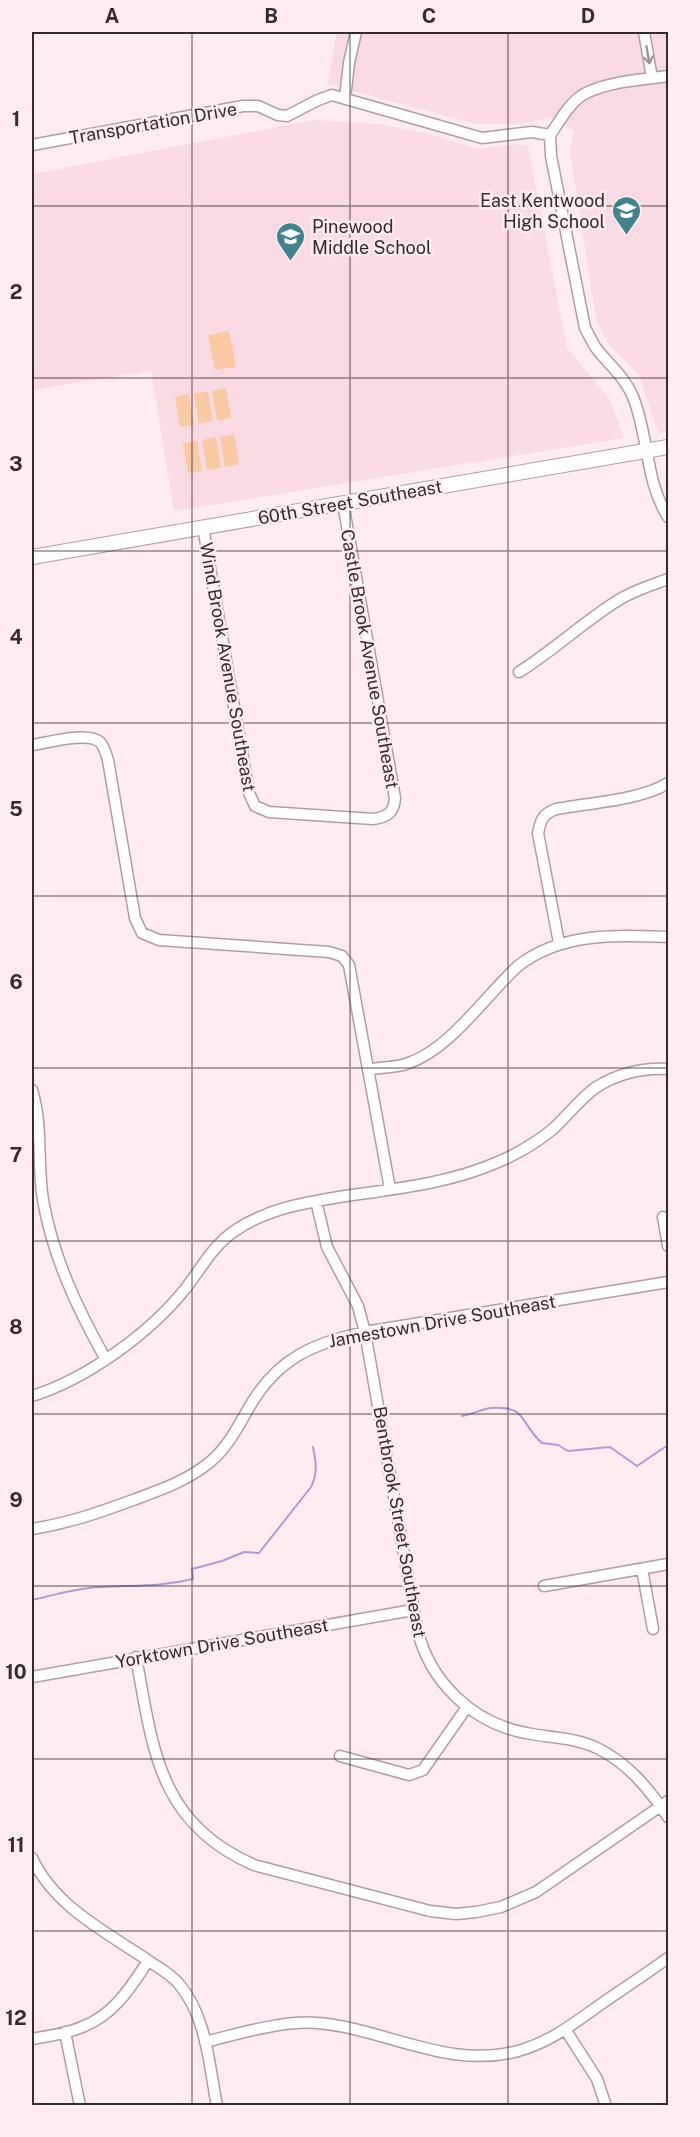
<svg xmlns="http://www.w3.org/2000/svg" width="700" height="2137" font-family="'Public Sans',sans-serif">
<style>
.built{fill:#fbdbe3}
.green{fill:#facaa3}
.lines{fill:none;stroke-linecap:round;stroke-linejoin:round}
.stream{stroke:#ad9ad7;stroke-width:2}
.street-casing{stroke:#b29ca2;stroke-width:13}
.secondary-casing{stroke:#b29ca2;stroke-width:16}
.street{stroke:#fff;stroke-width:10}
.secondary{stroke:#fff;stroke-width:14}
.oneway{stroke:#9a9596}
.grid{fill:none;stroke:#342b2e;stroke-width:1.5;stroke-opacity:0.55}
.labels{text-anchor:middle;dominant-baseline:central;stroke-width:5;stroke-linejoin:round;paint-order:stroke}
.street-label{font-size:18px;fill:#342b2e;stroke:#ffecf1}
.poi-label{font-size:18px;fill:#342b2e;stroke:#ffecf1;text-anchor:end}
.neatline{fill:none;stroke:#342b2e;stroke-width:2}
.grid-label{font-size:20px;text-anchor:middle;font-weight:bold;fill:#342b2e}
</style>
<rect width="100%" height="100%" fill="#ffecf1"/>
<path class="built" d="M337 32H668V431L658 433 639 375 609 345 596 319 570 152 574 131 553 117 518 124H476L327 84Z
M315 120 378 124 423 132 479 149 518 144 528 146 567 348 609 398 624 438 174 511 151 371 32 390V174Z"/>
<path class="green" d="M229 331 236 367 215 370 208 335Z
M226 388 231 418 217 421 212 391Z
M208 391 213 421 199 424 194 394Z
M189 394 194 425 180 427 175 397Z
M234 434 239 464 225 467 220 437Z
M216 437 221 468 207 470 202 440Z
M197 441 202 471 188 473 183 443Z"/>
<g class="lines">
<path class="stream" d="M462 1416C473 1414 482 1409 490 1408 528 1405 519 1423 542 1443L558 1445 568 1451 610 1447 637 1466 665 1447H668
M32 1600C54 1595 77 1588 100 1587 134 1585 160 1587 193 1579L192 1569 222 1561 244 1552 259 1553 311 1487C318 1473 316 1462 313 1447"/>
<defs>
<path id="street" d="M644 32 652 78
M345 98 349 63 356 32
M550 135 551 156 585 328C589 335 592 342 596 348 609 365 625 377 633 397 649 436 645 481 668 517
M550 135C560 121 570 101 586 93 610 81 642 80 668 76
M32 145 243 106H258L278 115 287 116 318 100 332 95 482 138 532 132 550 135
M203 527 249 793 255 806 269 812 373 819C387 817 394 813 395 798L343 503
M519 672C553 651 582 623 617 601 632 591 652 585 668 579
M32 745C47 743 87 731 100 742 104 746 106 754 108 760L135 918 142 933 159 940 329 952 342 956 349 965 390 1189
M559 943 538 833C541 819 543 814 556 809 588 803 642 800 668 783
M368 1070C380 1067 394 1068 406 1064 450 1050 485 996 518 966 561 932 617 935 668 937
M32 1090C43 1125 37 1163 43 1200 53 1257 77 1308 105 1358
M316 1201 327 1247 358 1306 365 1332 417 1628C429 1681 472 1723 526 1733 550 1738 574 1737 597 1748 628 1763 649 1789 668 1817
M663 1217 668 1246
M32 1396C87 1379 150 1333 186 1288 202 1267 214 1244 236 1230 267 1209 303 1203 339 1197 393 1189 448 1184 498 1162 517 1154 537 1142 553 1129 567 1116 579 1100 595 1088 616 1074 644 1067 668 1069
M32 1529C69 1523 98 1513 133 1500 160 1490 187 1481 210 1462 229 1446 238 1426 250 1406 277 1359 313 1343 365 1332L668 1282
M642 1569 653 1629
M544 1586 668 1564
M136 1657C153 1749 158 1823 254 1865L430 1911 456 1914 476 1912 501 1907 536 1892 668 1801
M32 1677 413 1610
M340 1756 409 1775 423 1770 467 1707
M32 1858C54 1905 102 1930 143 1957 155 1966 170 1973 179 1984 207 2017 209 2065 217 2106
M565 2029 597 2079 606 2106
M65 2032 80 2106
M32 2039C48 2036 66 2034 82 2027 113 2016 131 1987 148 1961
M205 2042C237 2034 284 2020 317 2023 384 2028 448 2070 518 2051 551 2042 577 2021 604 2002 626 1987 647 1973 668 1958"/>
<path id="secondary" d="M32 557 668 447"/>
</defs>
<use href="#street" class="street-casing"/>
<use href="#secondary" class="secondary-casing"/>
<use href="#street" class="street"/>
<use href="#secondary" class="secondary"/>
</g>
<defs><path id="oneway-shaft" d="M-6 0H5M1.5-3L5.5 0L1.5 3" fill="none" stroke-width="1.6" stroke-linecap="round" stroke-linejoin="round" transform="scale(1.5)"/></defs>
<use class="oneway" href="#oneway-shaft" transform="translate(648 55) rotate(80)"/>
<path class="grid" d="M192 32V2106M350 32V2106M508 32V2106M32 206H668M32 378H668M32 551H668M32 723H668M32 896H668M32 1068H668M32 1241H668M32 1414H668M32 1586H668M32 1759H668M32 1931H668"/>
<defs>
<symbol id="school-pin" viewBox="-11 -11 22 30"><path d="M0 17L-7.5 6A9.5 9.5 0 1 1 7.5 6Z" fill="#3d848e" stroke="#ffecf1"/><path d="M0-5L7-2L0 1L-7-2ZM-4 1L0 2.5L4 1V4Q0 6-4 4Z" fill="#fff"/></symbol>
</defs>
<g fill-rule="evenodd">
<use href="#school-pin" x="610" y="194" width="33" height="45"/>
<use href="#school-pin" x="274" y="220" width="33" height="45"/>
</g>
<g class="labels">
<g class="street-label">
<text transform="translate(153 123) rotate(-10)">Transportation Drive</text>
<text transform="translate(350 502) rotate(-10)">60th Street Southeast</text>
<text transform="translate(370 659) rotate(80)">Castle Brook Avenue Southeast</text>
<text transform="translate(228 667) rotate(80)">Wind Brook Avenue Southeast</text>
<text transform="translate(442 1321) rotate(-10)">Jamestown Drive Southeast</text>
<text transform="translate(400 1522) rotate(80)">Bentbrook Street Southeast</text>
<text transform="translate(222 1643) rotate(-10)">Yorktown Drive Southeast</text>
</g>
<g class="poi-label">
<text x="605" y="200">East Kentwood<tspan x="605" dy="21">High School</tspan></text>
<text x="312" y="226" text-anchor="start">Pinewood<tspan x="312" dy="21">Middle School</tspan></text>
</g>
</g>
<rect width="700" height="2137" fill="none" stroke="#ffecf1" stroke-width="66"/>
<rect x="33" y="33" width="634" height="2071" class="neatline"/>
<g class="grid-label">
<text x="112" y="23">A</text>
<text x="271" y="23">B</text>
<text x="429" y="23">C</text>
<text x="588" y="23">D</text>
<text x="16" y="126">1</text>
<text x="16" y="299">2</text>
<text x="16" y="471">3</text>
<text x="16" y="644">4</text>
<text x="16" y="816">5</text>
<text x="16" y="989">6</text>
<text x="16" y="1162">7</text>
<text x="16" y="1334">8</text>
<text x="16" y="1507">9</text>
<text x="16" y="1679">10</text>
<text x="16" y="1852">11</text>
<text x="16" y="2025">12</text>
</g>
</svg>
